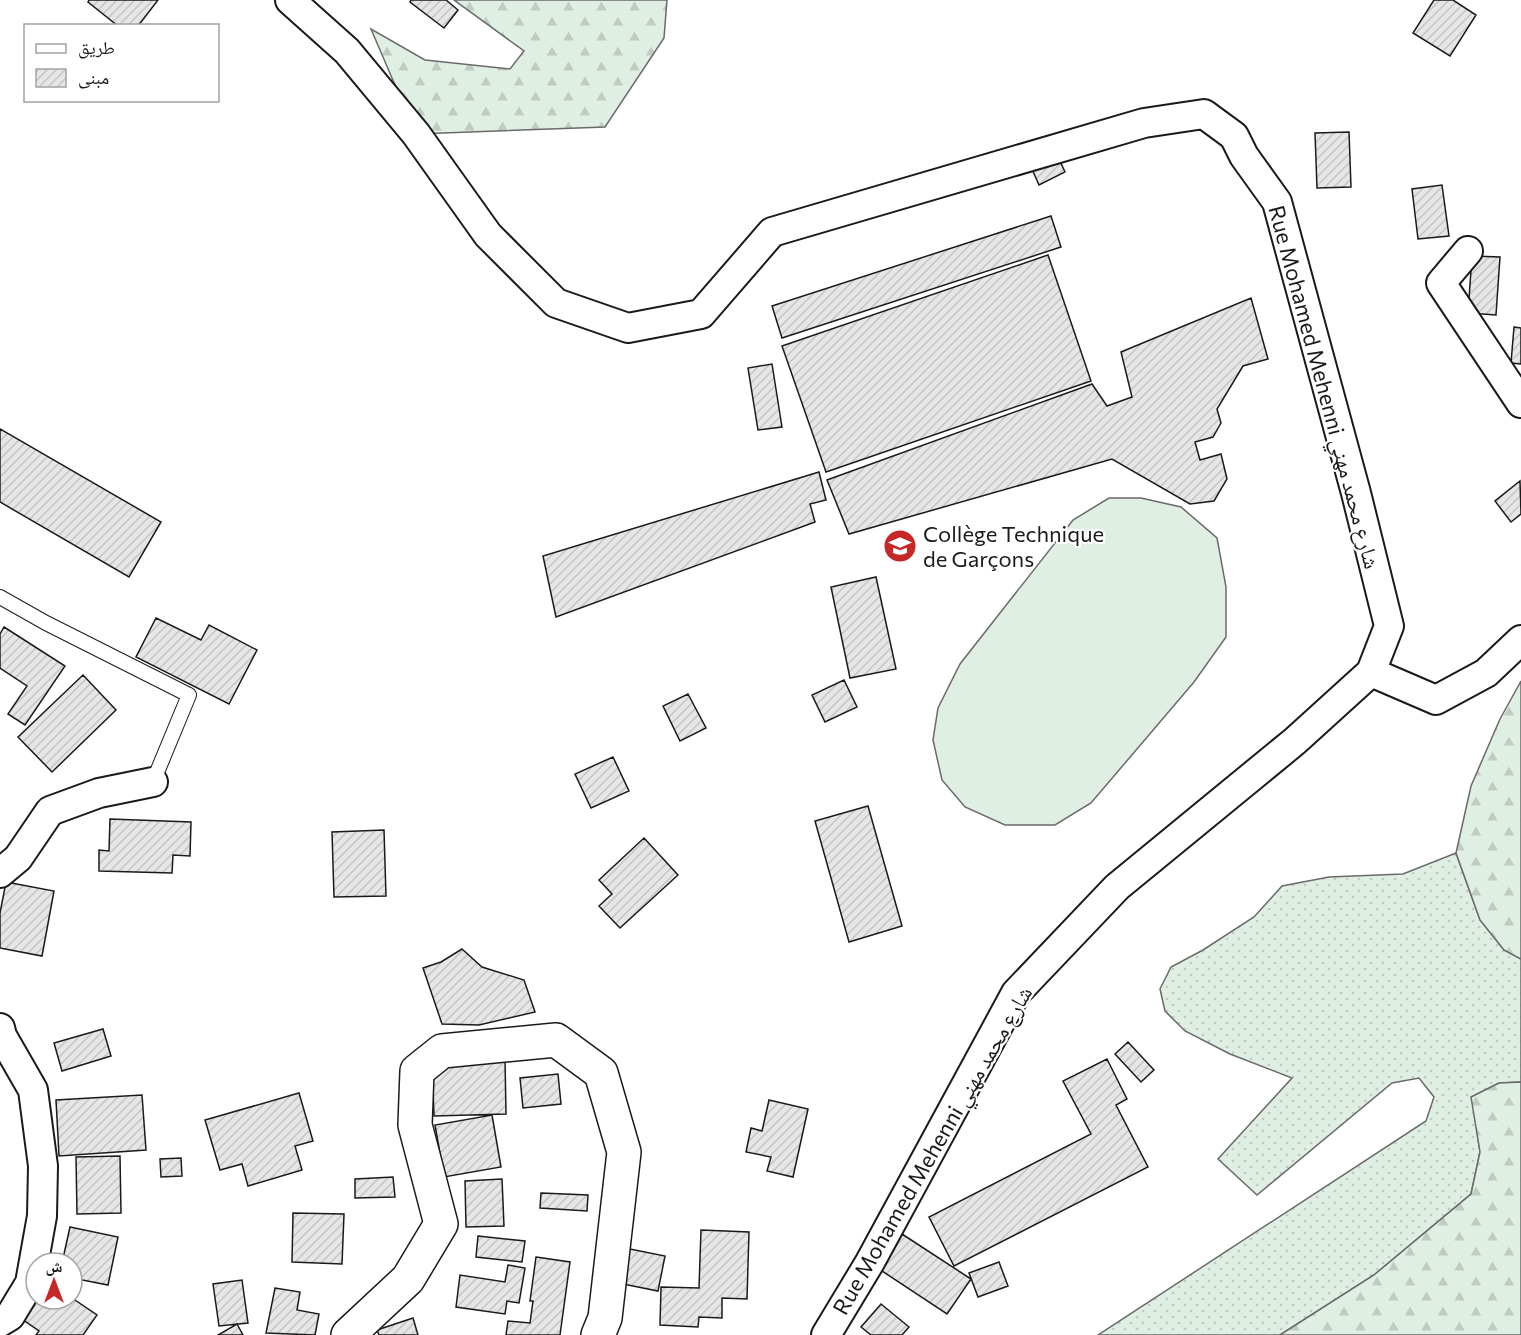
<svg xmlns="http://www.w3.org/2000/svg" width="1521" height="1335" font-family="Commissioner,'Noto Naskh Arabic',sans-serif">
<style>
.grass{fill:url(#grass-dots);stroke:#6a6a6a;stroke-width:1.5}
.forest{fill:url(#forest-firs);stroke:#6a6a6a;stroke-width:1.5}
.pitch{fill:#e0efe3;stroke:#6a6a6a;stroke-width:1.5}
.building{fill:url(#building-hatch);stroke:#1a1a1a;stroke-width:1.5}
.lines{fill:none;stroke-linecap:round;stroke-linejoin:round}
.service-casing{stroke:#1a1a1a;stroke-width:16}
.minor-casing{stroke:#1a1a1a;stroke-width:32}
.tertiary-casing{stroke:#1a1a1a;stroke-width:36}
.service{stroke:#fff;stroke-width:14}
.minor{stroke:#fff;stroke-width:28}
.tertiary{stroke:#fff;stroke-width:33}
.labels{text-anchor:middle;dominant-baseline:central;stroke-width:4.5;stroke-linejoin:round;paint-order:stroke}
.street-label{font-size:22px;fill:#1a1a1a;stroke:#fff}
.poi-label{font-size:22px;fill:#1a1a1a;stroke:#fff;text-anchor:start}
</style>
<defs>
<pattern id="grass-dots" width="8" height="8" patternUnits="userSpaceOnUse" patternTransform="scale(1.5)"><rect width="8" height="8" fill="#e0efe3"/><path d="M2 2h.1M6 6h.1" fill="none" stroke="#c0ccc2" stroke-width="1.8" stroke-linecap="round"/></pattern>
<pattern id="forest-firs" width="22" height="20" patternUnits="userSpaceOnUse" patternTransform="scale(1.5)"><rect width="22" height="20" fill="#e0efe3"/><path d="M5 1l3.5 6h-7zM16 11l3.5 6h-7z" fill="#c0ccc2"/></pattern>
<pattern id="building-hatch" width="6" height="6" patternUnits="userSpaceOnUse" patternTransform="scale(1.5)"><rect width="6" height="6" fill="#e6e6e6"/><path d="M-1 1l2-2M0 6l6-6M5 7l2-2" fill="none" stroke="#c5c5c5"/></pattern>
</defs>
<rect width="100%" height="100%" fill="#fff"/>
<path class="grass" d="M1456 853 1480 920 1504 950 1521 959V1082L1499 1083 1472 1097 1480 1152 1471 1194 1374 1275 1280 1335H1098L1426 1121 1434 1097 1419 1078 1392 1083 1257 1195 1218 1159 1292 1078 1230 1054 1185 1031 1165 1011 1160 989 1171 967 1203 950 1254 917 1282 886 1329 877 1403 874Z"/>
<path class="forest" d="M454 0H667L664 38 605 127 416 134 371 29 425 60 510 69 524 51Z
M1521 681V959L1504 950 1480 920 1456 853 1471 786 1500 719Z
M1521 1082V1335H1280L1374 1275 1471 1194 1480 1152 1471 1097 1499 1083Z"/>
<path class="pitch" d="M1109 498H1141L1181 507 1217 538 1226 587V637L1194 682 1091 803 1055 825H1005L965 807 942 780 933 740 938 708 960 664 1073 520Z"/>
<path class="building" d="M89 0H158L138 26H118L88 2Z
M411 0H446L458 10 444 28 410 2Z
M1434 0H1453L1476 15 1450 56 1413 33Z
M1349 132 1351 187 1317 188 1315 133Z
M1058 157 1065 172 1039 185 1032 169Z
M1442 185 1449 236 1418 239 1412 189Z
M1051 216 1061 247 782 338 772 306Z
M1048 255 1091 381 826 472 782 346Z
M1472 256 1500 257 1496 315 1468 313Z
M1251 298 1268 359 1243 366 1217 409 1221 423 1213 437 1195 442 1200 460 1221 454 1227 479 1214 501 1190 504 1112 459 849 534 827 480 1092 384 1107 406 1132 397 1121 352Z
M1514 327 1521 328V364L1511 363Z
M772 364 782 427 758 430 748 368Z
M0 429 161 522 129 577 0 502Z
M819 472 826 500 810 504 815 522 556 617 543 556Z
M1520 481 1521 514 1511 522 1495 501Z
M876 577 896 669 850 678 831 587Z
M156 618 201 640 209 625 257 650 229 704 136 657Z
M4 627 65 666 25 725 8 714 27 686 0 668V634Z
M83 675 116 710 52 772 18 737Z
M844 680 857 707 825 722 812 695Z
M688 694 706 728 680 741 663 706Z
M613 757 629 791 591 808 575 774Z
M868 806 902 926 849 942 815 821Z
M110 819 191 822 190 856 173 855 172 873 99 871V850L109 851Z
M384 830 386 896 334 897 332 832Z
M644 838 678 875 620 928 599 906 612 894 599 880Z
M6 882 54 891 42 956 0 948V913Z
M462 949 482 967 524 980 535 1012 479 1025 442 1024 423 968 441 962Z
M103 1029 111 1056 62 1071 54 1043Z
M1128 1042 1154 1070 1141 1082 1115 1054Z
M505 1059 506 1114 434 1116 432 1061Z
M1107 1059 1127 1099 1116 1105 1148 1167 954 1266 929 1217 1091 1134 1063 1081Z
M558 1074 561 1104 523 1108 520 1078Z
M299 1093 313 1141 295 1146 302 1170 248 1186 242 1164 220 1170 205 1120Z
M142 1095 146 1150 59 1156 56 1100Z
M769 1100 808 1109 793 1177 767 1171 771 1157 746 1152 751 1128 762 1131Z
M492 1115 501 1167 444 1177 435 1125Z
M120 1156 121 1213 77 1214 76 1157Z
M181 1158 182 1176 161 1177 160 1159Z
M393 1177 395 1197 355 1198V1179Z
M502 1179 504 1226 466 1227 465 1181Z
M541 1193 588 1195 587 1211 540 1208Z
M293 1213 344 1214 342 1264 292 1262Z
M70 1227 118 1237 108 1285 72 1278V1263H62Z
M701 1230 749 1232 747 1299 722 1298V1318L699 1317 698 1327 660 1325 661 1287 699 1288Z
M902 1234 971 1279 947 1314 879 1269Z
M478 1236 525 1241 522 1262 476 1257Z
M615 1246 665 1256 658 1291 608 1281Z
M536 1257 570 1262 560 1335H506L508 1321 530 1323 533 1301H530Z
M999 1262 1008 1286 978 1297 969 1273Z
M508 1265 525 1268 519 1303 507 1301 505 1314 456 1307 460 1275 505 1282Z
M242 1280 248 1323 219 1326 213 1284Z
M275 1288 300 1292 297 1310 319 1314 315 1335 266 1333Z
M72 1298 97 1315 83 1335H36L39 1331 22 1319 37 1299Z
M881 1304 909 1327 902 1335H871L861 1327Z
M413 1318 418 1335H379L377 1330Z
M237 1324 243 1335H218Z"/>
<g class="lines">
<defs>
<path id="service" d="M0 597 46 623 189 695 153 782"/>
<path id="minor" d="M290 0 347 51 416 134 488 235 556 303 628 328 701 314 772 232 1144 123 1204 114 1234 136 1244 156 1277 202 1356 493 1389 626 1371 672 1295 741 1117 887 1016 993 870 1262 826 1335
M1468 251 1441 283 1521 403
M1371 672 1436 700 1486 673 1521 640
M0 873 18 858 50 811 99 793 153 782
M0 1028 2 1036 33 1090 43 1166 42 1216 30 1283 10 1316 0 1322"/>
<path id="tertiary" d="M348 1335 408 1279 441 1224 415 1125 417 1071 442 1051 556 1040 601 1073 624 1152 605 1318 598 1335"/>
</defs>
<use href="#service" class="service-casing"/>
<use href="#minor" class="minor-casing"/>
<use href="#tertiary" class="tertiary-casing"/>
<use href="#service" class="service"/>
<use href="#minor" class="minor"/>
<use href="#tertiary" class="tertiary"/>
</g>
<defs>
<symbol id="school-disc" viewBox="-11 -11 22 22"><circle r="9.5" fill="#c62828" stroke="#fff"/><path d="M0-5L7-2L0 1L-7-2ZM-4 1L0 2.5L4 1V4Q0 6-4 4Z" fill="#fff"/></symbol>
</defs>
<g fill-rule="evenodd">
<use href="#school-disc" x="881" y="527" width="38" height="38"/>
</g>
<g class="labels">
<g class="street-label">
<text transform="translate(1325 387) rotate(75)">Rue Mohamed Mehenni شارع محمد مهني</text>
<text transform="translate(932 1150) rotate(-60)">Rue Mohamed Mehenni شارع محمد مهني</text>
</g>
<g class="poi-label">
<text x="923" y="533">Collège Technique<tspan x="923" dy="25">de Garçons</tspan></text>
</g>
</g>
<rect x="24" y="24" width="195" height="78" fill="#ffffff" stroke="#a3a3a3" stroke-width="1.5"/>
<rect x="36" y="44" width="30" height="9" fill="#ffffff" stroke="#a3a3a3" stroke-width="1.5"/>
<text x="78" y="54" font-size="18" fill="#1a1a1a">طريق</text>
<rect x="36" y="69" width="30" height="18" fill="url(#building-hatch)" stroke="#a3a3a3" stroke-width="1.5"/>
<text x="78" y="84" font-size="18" fill="#1a1a1a">مبنى</text>
<g transform="translate(54 1281)"><circle r="28" fill="#ffffff" stroke="#a3a3a3" stroke-width="1.5"/>
<path d="M0-4.5L10 22L0 15L-10 22Z" fill="#c62828"/>
<text y="-9" font-size="16" font-weight="bold" text-anchor="middle" fill="#1a1a1a">ش</text>
</g>
</svg>
